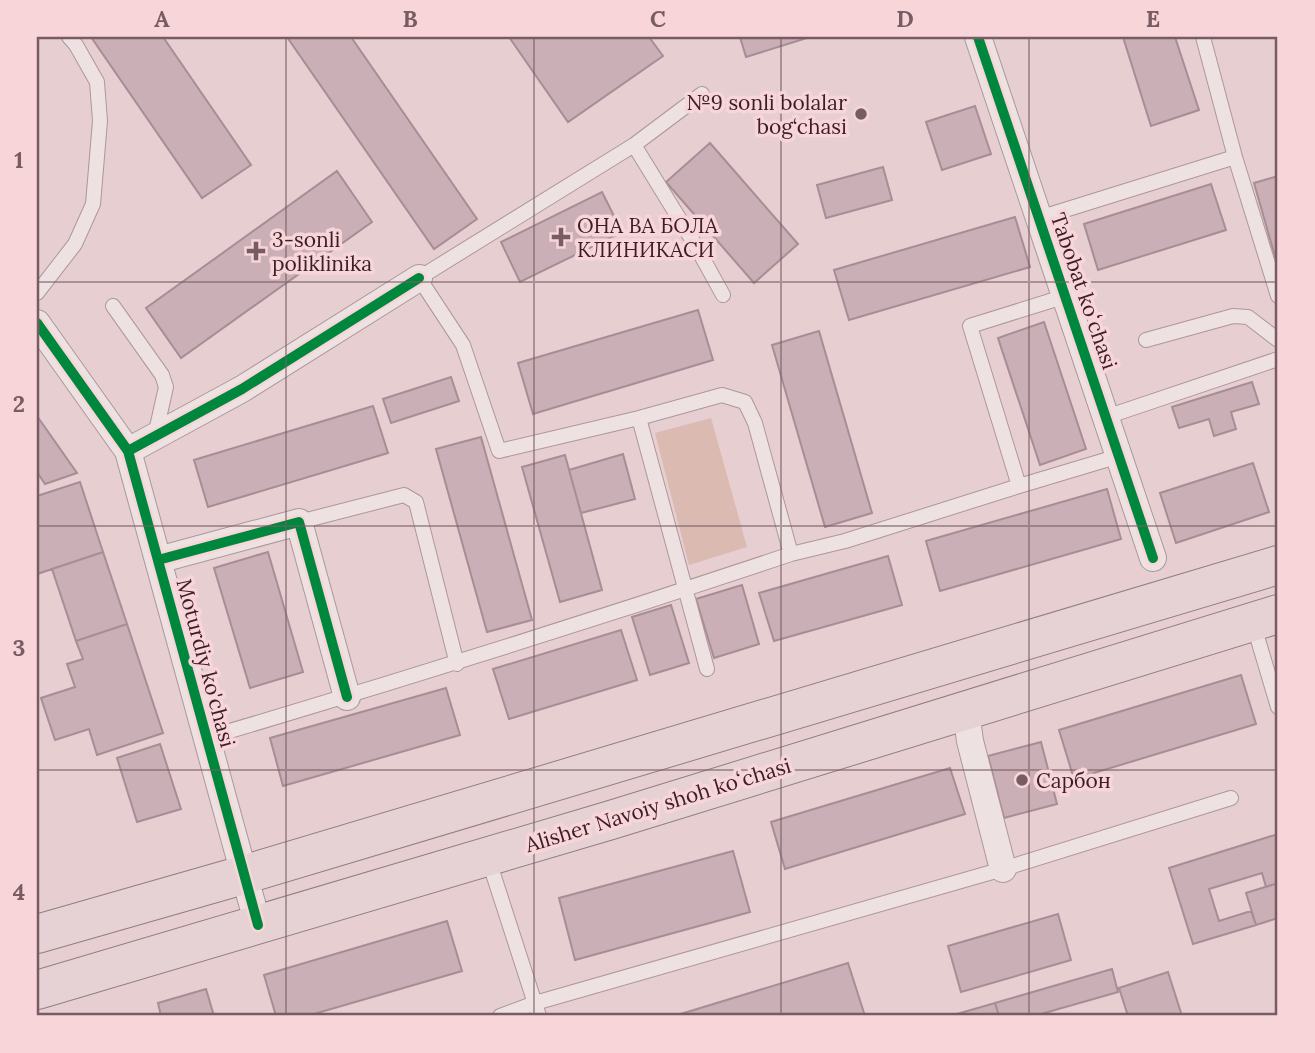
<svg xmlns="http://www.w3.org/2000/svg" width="1315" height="1053" font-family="Lora,serif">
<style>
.green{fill:#dabab1}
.building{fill:#cbafb7;stroke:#a78d95;stroke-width:2}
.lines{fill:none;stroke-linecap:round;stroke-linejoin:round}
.lane-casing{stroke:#ac979b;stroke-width:16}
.street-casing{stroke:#ac979b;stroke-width:28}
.primary-casing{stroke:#917e82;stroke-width:40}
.lane{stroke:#eee1e2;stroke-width:14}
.street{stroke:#eee1e2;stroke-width:26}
.primary{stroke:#e6d2d4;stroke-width:38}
.cycleway-casing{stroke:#f8d5d8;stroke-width:15}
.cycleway{stroke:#00873e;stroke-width:10}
.grid{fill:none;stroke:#785c63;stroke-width:2;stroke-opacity:0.55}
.poi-dot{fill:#785c63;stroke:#f8d5d8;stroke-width:2.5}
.labels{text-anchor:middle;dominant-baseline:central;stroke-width:7;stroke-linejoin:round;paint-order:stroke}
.poi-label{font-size:21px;fill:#3d1e28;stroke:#f8d5d8;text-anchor:start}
.street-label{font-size:21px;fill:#3d1e28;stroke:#f8d5d8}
.neatline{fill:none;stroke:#785c63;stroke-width:2.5}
.grid-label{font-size:23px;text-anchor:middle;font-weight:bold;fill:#785c63}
</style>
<rect width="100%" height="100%" fill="#e6ced1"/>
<path class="green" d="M711 418 747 547 689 565 655 433Z"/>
<path class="building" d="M91 37H163L251 165 202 198Z
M287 37H351L477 219 434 249Z
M509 37H649L663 56 568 122Z
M740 37H810L746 57Z
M1123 37H1175L1199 110 1151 126Z
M975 106 991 154 942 170 926 122Z
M710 143 798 244 754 283 666 182Z
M883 167 892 200 826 218 817 185Z
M337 171 372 222 181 358 146 308Z
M1278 176V267L1254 183Z
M1211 184 1226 230 1098 270 1084 224Z
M602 192 622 232 520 282 501 242Z
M1015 217 1030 267 849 320 834 270Z
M698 310 713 360 533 414 518 363Z
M1044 322 1086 449 1040 465 998 338Z
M819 331 872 513 825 527 772 345Z
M451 377 459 401 391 423 383 399Z
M1252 382 1259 404 1231 412 1236 429 1214 436 1209 419 1179 428 1172 407Z
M373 406 388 453 208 507 194 460Z
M37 416 77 473 45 484 37 472Z
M481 437 532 620 487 632 436 449Z
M623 454 635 499 581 513 569 470Z
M565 455 602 590 560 602 522 467Z
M1253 463 1269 512 1176 543 1160 493Z
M80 482 103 552 37 574V496Z
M1107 489 1121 539 940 591 926 541Z
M103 552 127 624 76 641 52 569Z
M268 552 303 672 250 688 214 568Z
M888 556 902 605 774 641 759 593Z
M742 585 759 644 714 658 696 599Z
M671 605 689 663 650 675 632 617Z
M127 624 163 733 97 755 89 729 55 740 41 698 75 687 67 664 83 659 76 641Z
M621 630 637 680 509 719 493 669Z
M1241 675 1256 724 1074 779 1059 730Z
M446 688 460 735 283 786 270 738Z
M1041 742 1057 804 1004 818 988 756Z
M160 744 181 809 137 822 117 758Z
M950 768 965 814 785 869 771 822Z
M1278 834V883L1266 887 1262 873 1209 889 1219 921 1251 911 1256 925 1193 944 1169 868Z
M733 851 750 912 575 960 559 898Z
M1278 883V918L1256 925 1246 893Z
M1058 914 1071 960 961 992 948 946Z
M447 921 462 971 307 1016H276L264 975Z
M848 963 865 1016H674Z
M1112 969 1118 992 1034 1016H999L995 1003Z
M1168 972 1182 1016H1128L1119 988Z
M206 989 214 1016H161L158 1003Z
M995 1003 999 1016H950Z"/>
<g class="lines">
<defs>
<path id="lane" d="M1203 37 1235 157 1278 296
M634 145 702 94
M1039 218 1235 157
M37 293 75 244 93 204 100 121 97 82 76 45 69 37
M1066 296 970 326 1019 486 1119 456
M113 306 162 375 166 387 155 436
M1146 340 1233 316 1248 317 1278 340
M1106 417 1278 359
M639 418 499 451 463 345 419 278 634 145 696 246 723 295
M299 522 404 495 416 502 457 664
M791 554 845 541 1019 486
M1253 623 1278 707
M206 738C403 680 597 619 791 554L755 423 745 402 722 395 639 418 707 669
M488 858 539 1016
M500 1016 535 1003 1003 869 1231 798"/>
<path id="street" d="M978 37 1153 558
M37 323 128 451 258 925
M128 451 242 389 419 278
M158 560 299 522 347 697
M966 711 970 741 1003 869"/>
<path id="primary" d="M37 934 243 875 1278 565
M37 990 611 820 1278 614"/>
</defs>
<use href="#lane" class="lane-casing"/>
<use href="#street" class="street-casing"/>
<use href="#primary" class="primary-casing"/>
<use href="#lane" class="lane"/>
<use href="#street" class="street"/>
<use href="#primary" class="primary"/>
<defs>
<path id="cycleway" d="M978 37 1153 558
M37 323 128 451 258 925
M128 451 242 389 419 278
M158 560 299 522 347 697"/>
</defs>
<use href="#cycleway" class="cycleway-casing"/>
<use href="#cycleway" class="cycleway"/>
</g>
<path class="grid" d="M286 37V1016M534 37V1016M781 37V1016M1029 37V1016M37 282H1278M37 526H1278M37 770H1278"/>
<g class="poi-dot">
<circle cx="861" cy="114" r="7"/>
<path d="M557.5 226.5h7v7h7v7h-7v7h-7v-7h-7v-7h7z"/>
<path d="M252.5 240.5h7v7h7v7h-7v7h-7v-7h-7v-7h7z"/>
<circle cx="1022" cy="780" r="7"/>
</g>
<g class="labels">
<g class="poi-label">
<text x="847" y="102" text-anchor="end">№9 sonli bolalar<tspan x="847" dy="24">bog‘chasi</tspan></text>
<text x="577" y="225">ОНА ВА БОЛА<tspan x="577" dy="24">КЛИНИКАСИ</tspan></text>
<text x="272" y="239">3-sonli<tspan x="272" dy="24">poliklinika</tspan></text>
<text x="1036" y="780">Сарбон</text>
</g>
<g class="street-label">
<text transform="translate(1084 291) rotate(71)">Tabobat koʻchasi</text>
<text transform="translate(206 663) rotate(75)">Moturdiy ko'chasi</text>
<text transform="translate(658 805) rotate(-17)">Alisher Navoiy shoh koʻchasi</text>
</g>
</g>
<rect width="1315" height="1053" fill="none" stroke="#f8d5d8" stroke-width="77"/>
<rect x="38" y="38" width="1238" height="976" class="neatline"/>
<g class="grid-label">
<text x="162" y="27">A</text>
<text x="410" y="27">B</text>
<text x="658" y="27">C</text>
<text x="905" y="27">D</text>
<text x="1153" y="27">E</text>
<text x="19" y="168">1</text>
<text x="19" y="412">2</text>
<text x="19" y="656">3</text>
<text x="19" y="900">4</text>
</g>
</svg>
